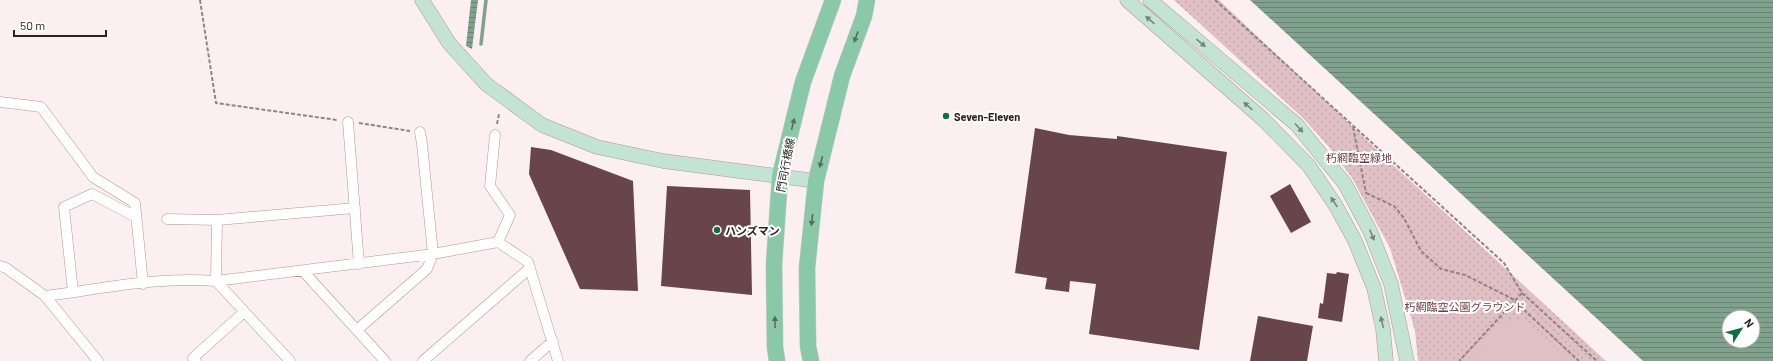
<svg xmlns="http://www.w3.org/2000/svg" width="1773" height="361" font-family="Barlow,'Noto Sans JP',sans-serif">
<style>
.park{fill:url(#park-dots)}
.pitch{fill:#e0c0c4}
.water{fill:url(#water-rules);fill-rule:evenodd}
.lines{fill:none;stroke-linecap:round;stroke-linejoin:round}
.stream{stroke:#80a28c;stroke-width:3.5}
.building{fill:#68454b}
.street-casing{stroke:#b29498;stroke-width:11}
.secondary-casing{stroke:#b29498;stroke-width:15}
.primary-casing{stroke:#d1cecf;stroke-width:17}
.path{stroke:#918486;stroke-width:2;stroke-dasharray:4 2;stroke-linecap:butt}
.street{stroke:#fff;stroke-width:10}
.secondary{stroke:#c4e4d3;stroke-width:14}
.primary{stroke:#89c9a7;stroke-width:16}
.oneway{fill:#79837c}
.oneway2{fill:#576d5f}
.poi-dot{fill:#116e43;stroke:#fff;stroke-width:1.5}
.labels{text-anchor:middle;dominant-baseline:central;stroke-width:4;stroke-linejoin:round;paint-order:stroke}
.poi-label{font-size:11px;font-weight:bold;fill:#2e2224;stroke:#fff;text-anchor:start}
.park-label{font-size:11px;fill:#733b46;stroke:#fff}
.street-label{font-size:11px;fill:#2e2224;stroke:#fff}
</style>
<defs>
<pattern id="park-dots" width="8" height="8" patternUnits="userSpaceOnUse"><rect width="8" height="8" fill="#e0c0c4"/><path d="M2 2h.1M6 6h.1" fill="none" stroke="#c0a5a8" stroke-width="1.8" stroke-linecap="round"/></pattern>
<pattern id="water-rules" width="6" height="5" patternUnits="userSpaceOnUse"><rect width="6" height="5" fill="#80a28c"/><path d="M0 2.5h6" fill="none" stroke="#698472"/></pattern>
</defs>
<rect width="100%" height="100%" fill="#fceff1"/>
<path class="park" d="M1174 0H1219L1392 164 1606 361H1418L1415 331 1390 248 1352 178 1329 147 1303 118Z"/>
<path class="pitch" d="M1526 320 1570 361H1467L1504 322Z"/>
<path class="water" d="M471 0H478L472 49 466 46Z
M1250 0H1773V361H1643ZM1729 317H1753V341H1729Z"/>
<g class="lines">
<path class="stream" d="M481 44 486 0"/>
</g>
<path class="building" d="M1035 128 1069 135 1117 139V136L1227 152 1199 350 1089 334 1096 284 1070 281 1069 292 1045 289 1047 278 1015 273Z
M531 147 551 150 633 181 638 291 580 289 529 174Z
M1290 184 1311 222 1291 233 1270 196Z
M667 186 750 190 752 295 661 286Z
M1337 272 1349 274 1342 322 1318 318 1320 303 1323 304 1327 273 1336 274Z
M1258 316 1313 326 1307 361H1250Z"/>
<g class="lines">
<defs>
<path id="street" d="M0 102 41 107 93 177 135 203 143 284
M348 122 359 264
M495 135 490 186 510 215 498 242
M167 219 217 220
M0 266 6 268 45 296 98 361
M303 271 385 361
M73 292 64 207 92 194 136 217
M45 296C101 289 159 276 216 281L433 254 498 242 528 262 558 361
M357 330 427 269 433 254 422 144 420 132
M196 361 193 358 244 312
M290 361 216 281 217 220 355 208
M423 361 530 268
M530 361 553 341"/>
<path id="secondary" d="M422 0 449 43 486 84 542 125 597 147 663 161 816 181
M1127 0 1264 120 1309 166 1336 206 1355 241 1374 288 1383 329 1386 361
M1150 0 1297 125 1345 184 1370 231 1391 284 1407 361"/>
<path id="primary" d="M777 361 775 347 774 264 780 176 803 82 833 0
M811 361 808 346 807 268 816 181 842 76 864 16 867 0"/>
</defs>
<use href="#street" class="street-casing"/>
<use href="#secondary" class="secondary-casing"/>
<use href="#primary" class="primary-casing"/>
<path class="path" d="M200 0 216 103 337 120
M1215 0 1504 263 1522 293 1459 361
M359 123 410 131
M497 124 499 114
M1353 127 1366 193
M1366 193 1394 206 1404 218 1421 251 1441 269 1465 275 1511 298 1579 361
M1522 293 1597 361"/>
<use href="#street" class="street"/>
<use href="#secondary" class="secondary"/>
<use href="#primary" class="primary"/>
</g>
<defs><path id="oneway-solid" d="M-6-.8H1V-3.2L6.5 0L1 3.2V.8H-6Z"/></defs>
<g class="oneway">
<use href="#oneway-solid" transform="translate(1150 20) rotate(-139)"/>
<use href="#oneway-solid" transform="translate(1201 43) rotate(40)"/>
<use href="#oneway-solid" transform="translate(1248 106) rotate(-138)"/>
<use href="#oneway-solid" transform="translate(1299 128) rotate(48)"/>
<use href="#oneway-solid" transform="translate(1334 202) rotate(-123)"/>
<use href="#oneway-solid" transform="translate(1372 235) rotate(68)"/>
<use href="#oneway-solid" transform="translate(1382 322) rotate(-103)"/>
</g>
<g class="oneway2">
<use href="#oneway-solid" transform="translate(856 37) rotate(110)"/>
<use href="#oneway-solid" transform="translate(793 124) rotate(-76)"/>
<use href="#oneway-solid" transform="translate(821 162) rotate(104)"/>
<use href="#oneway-solid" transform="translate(812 220) rotate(96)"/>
<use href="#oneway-solid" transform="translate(775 322) rotate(-91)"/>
</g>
<g class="poi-dot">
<circle cx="946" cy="116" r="4"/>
<circle cx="717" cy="230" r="4"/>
</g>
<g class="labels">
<g class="poi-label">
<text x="954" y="116">Seven-Eleven</text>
<text x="725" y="230">ハンズマン</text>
</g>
<g class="park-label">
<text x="1359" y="157">朽網臨空緑地</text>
<text x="1465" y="306">朽網臨空公園グラウンド</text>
</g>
<g class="street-label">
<text transform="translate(785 165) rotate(-79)">門司行橋線</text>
</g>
</g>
<g transform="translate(1741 329) rotate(54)"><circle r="19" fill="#ffffff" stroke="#aba7a7"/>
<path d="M0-3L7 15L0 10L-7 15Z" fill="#116e43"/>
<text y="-6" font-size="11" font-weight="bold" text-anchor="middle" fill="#2e2224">N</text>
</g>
<path d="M14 30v6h92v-6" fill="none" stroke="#2e2224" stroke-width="2"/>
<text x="20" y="30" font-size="12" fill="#2e2224" stroke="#ffffff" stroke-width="3" paint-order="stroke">50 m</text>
</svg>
